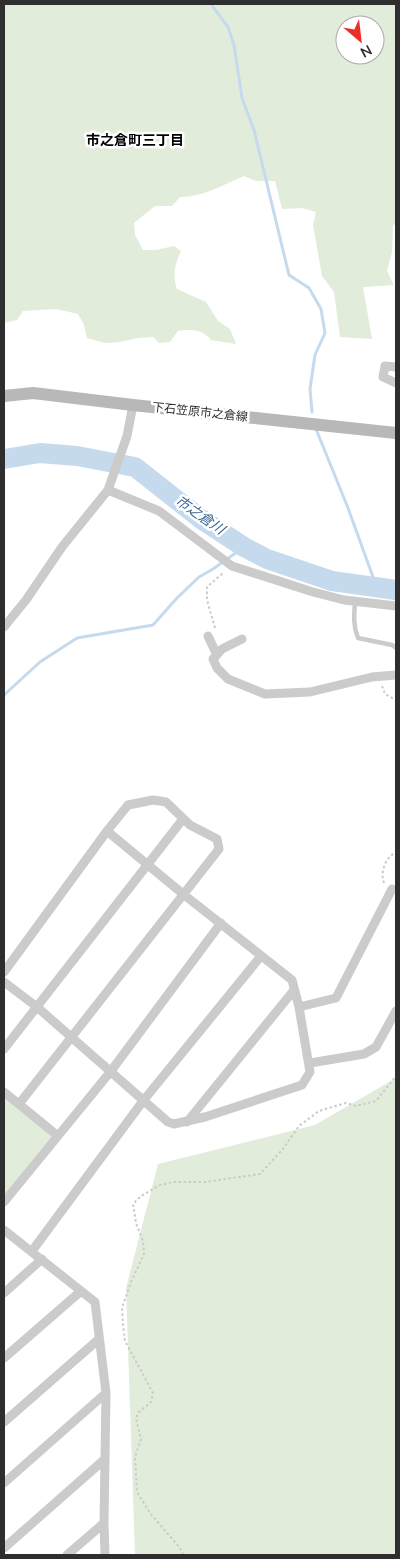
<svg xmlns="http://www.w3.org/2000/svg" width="400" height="1559" font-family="'Nunito Sans','Noto Sans JP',sans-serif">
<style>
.green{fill:#e2ecdb;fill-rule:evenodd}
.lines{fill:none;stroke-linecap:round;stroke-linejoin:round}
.stream{stroke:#c6daed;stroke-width:3}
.river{stroke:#c6daed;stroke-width:20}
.path{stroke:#cbcbcb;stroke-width:2;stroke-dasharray:2.5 2.5;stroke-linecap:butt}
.service{stroke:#cbcbcb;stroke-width:4.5}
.minor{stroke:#cbcbcb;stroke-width:9}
.secondary{stroke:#b8b8b8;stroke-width:12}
.labels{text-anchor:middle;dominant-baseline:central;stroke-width:5;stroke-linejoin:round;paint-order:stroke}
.street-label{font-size:12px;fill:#2e2e2e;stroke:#fff}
.neighbourhood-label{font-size:14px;font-weight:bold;fill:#000;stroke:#fff}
.water-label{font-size:14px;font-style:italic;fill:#386795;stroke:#fff}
</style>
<rect width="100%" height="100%" fill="#fff"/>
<path class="green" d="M4 4H396V223L393 226 392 252 387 271 394 285 363 287 372 339 340 337 334 292 322 276 313 225 316 212 302 208 282 209 275 181H256L244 176C223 185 203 197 180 197L172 206H155L134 223 135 235 143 250H156L174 246 181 251C175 263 172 276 177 289L206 302 218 321 230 329 236 344 211 340C203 329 190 329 178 331L170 342 159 343 153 337 138 338 120 342 105 343 87 338 84 325 78 314 56 309 23 311 17 320 4 323ZM345 25H375V55H345Z
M396 1078V1555H135L126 1288 158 1164 315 1125Z
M4 1097 56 1138 4 1200Z"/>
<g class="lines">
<path class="stream" d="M211 4 228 27 234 45 242 98 254 130 289 275 309 288 321 309 325 333 315 355 310 389 312 412
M316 429 348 508 377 588
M4 695 40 662 77 638 153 625 177 598 199 577 213 569 244 547"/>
<path class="river" d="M4 459 40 453 77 456 135 467 201 519 244 547 267 559 332 581 396 590"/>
<path class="path" d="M215 628 207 600V587L224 572
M382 686 385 694 396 700
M384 883C380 872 385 858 396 852
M183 1555 180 1548 150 1513 137 1492 135 1457 141 1439 136 1419 138 1413 151 1402 153 1393 125 1341 123 1325 122 1308 131 1282 144 1254 143 1241 136 1223 133 1204 141 1196 160 1185 174 1182H205L260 1174 283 1149 299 1126 319 1111 346 1103 356 1106 376 1101 396 1076"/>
<path class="service" d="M355 602C354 615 353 626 358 638L392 645 396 648"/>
<path class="minor" d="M396 367 385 366 383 377 396 383
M108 490 159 511 232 566 313 592 344 600 396 606
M4 627 26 600 62 547 108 490 127 436 133 405
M208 636 217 655
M242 639 222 649 213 659 217 668 228 679 265 694 310 692 372 677 396 675
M4 972 107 831 183 894 292 980 299 1007 310 1072 302 1085 205 1117 174 1124 168 1122 37 1007 4 982
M299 1007 336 998 392 889
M4 1049 183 819
M310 1063 364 1054 376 1047 396 1011
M4 1092 58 1136
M19 1104 219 849 217 839 190 825 166 802 153 800 128 805 107 831
M187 1122 294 990
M4 1202 111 1071 221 923
M4 1230 95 1302 106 1393 104 1523 105 1555
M32 1251 143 1101 261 956
M4 1293 42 1259
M4 1358 81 1291
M4 1422 99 1339
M4 1483 106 1393
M4 1548 105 1459
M67 1555 104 1523"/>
<path class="secondary" d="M4 396 33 393 133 405 396 433"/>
</g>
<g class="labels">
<g class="street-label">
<text transform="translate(200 412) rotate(6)">下石笠原市之倉線</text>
</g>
<g class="neighbourhood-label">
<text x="135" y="140">市之倉町三丁目</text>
</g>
<g class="water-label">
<text transform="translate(200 515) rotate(35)">市之倉川</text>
</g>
</g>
<rect width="400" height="1559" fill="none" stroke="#2e2e2e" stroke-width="10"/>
<g transform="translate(360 40) rotate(152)"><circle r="24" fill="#ffffff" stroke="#ababab"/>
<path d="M0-4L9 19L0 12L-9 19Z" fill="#ef2d27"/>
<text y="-8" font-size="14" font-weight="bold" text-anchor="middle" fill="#2e2e2e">N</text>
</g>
</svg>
